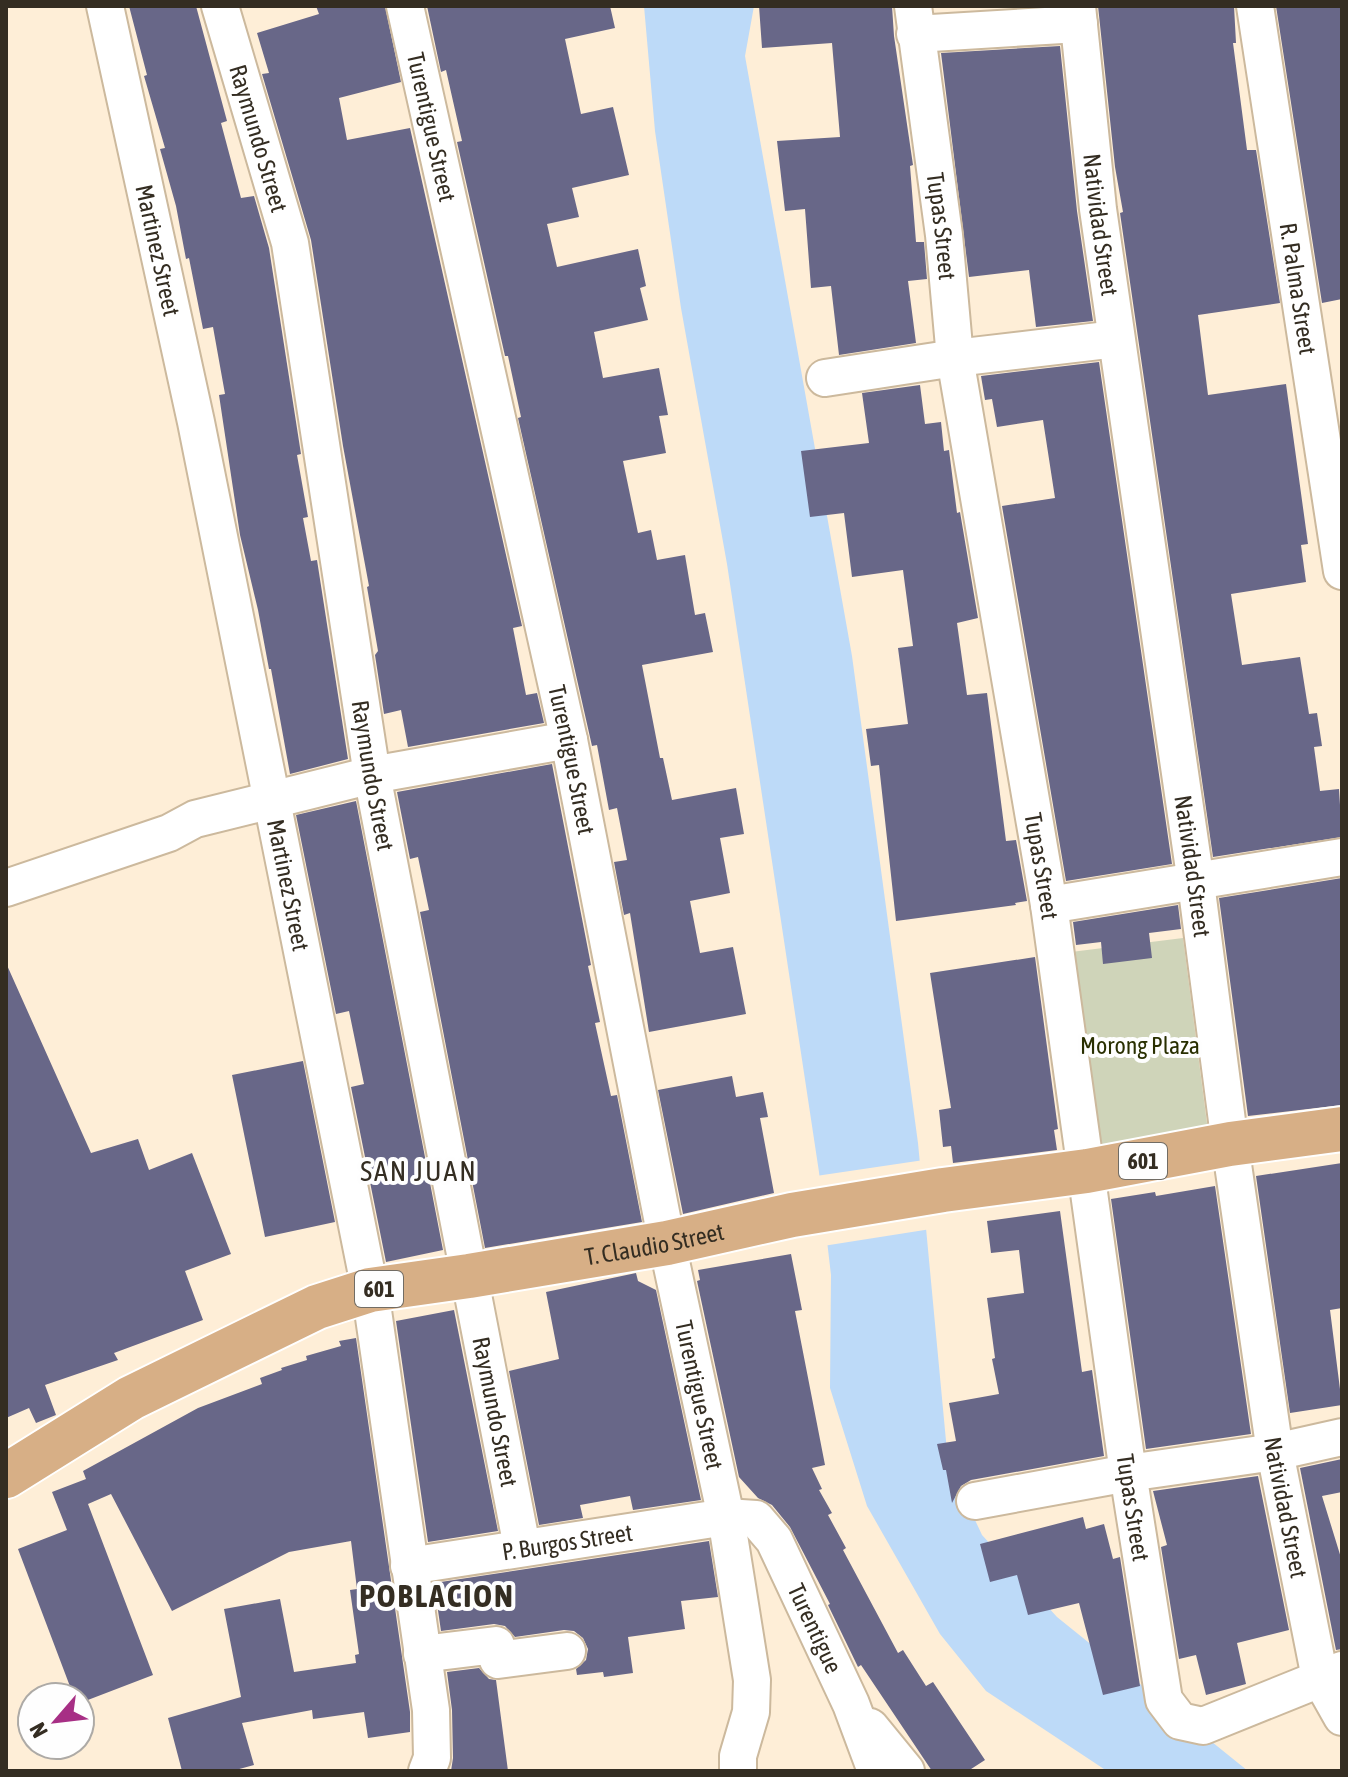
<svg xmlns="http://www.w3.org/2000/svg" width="1348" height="1777" font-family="'Asap Condensed',sans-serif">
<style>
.green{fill:#cfd4b9}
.water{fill:#bddaf8}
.pier{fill:#feeed7}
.building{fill:#686788}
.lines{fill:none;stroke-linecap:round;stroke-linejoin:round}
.minor-casing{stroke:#ccb99d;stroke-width:40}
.major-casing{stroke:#fff;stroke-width:48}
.minor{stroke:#fff;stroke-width:36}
.major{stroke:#d7af86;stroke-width:44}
.labels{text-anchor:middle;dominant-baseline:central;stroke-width:8;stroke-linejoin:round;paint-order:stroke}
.shield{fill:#fefefe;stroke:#716c64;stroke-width:2}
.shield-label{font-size:22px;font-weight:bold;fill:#342d22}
.street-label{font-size:24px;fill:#342d22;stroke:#fefefe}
.park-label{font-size:24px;fill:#292f01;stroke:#fefefe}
.quarter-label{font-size:28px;letter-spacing:2px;fill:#342d22;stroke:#fefefe}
.district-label{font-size:32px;font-weight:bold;letter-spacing:2px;fill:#342d22;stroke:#fefefe}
</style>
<rect width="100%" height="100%" fill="#feeed7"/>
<path class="green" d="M1183 938 1209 1139 1096 1152 1071 952Z"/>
<path class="water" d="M644 6H754L745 56 852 656 918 1143 948 1462 982 1535 1057 1617 1248 1771H1107L986 1691 940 1634 867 1506 830 1388 831 1275 819 1172 727 564 681 308 655 131Z"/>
<path class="pier" d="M924 1160 931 1229 823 1246 816 1176Z"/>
<path class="building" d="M129 6H196L227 121 221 123 241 198 254 196 269 248 301 454 297 455 308 517 303 518 311 561 317 560 348 759 290 774 271 669H269L258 610 240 535 219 395 225 394 213 327 203 329 189 258 186 259 176 206 160 149 165 148 144 76 147 75Z
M316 6H385L401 82 339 98 347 140 410 128 522 626 513 628 526 695 537 693 544 723 408 747 401 710 384 714 375 655 378 651 367 587 369 586 343 446 311 240 262 74 269 73 257 33 319 14Z
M427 6H610L615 28 565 39 581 114 613 107 629 175 572 188 579 217 547 224 557 267 638 249 646 286 640 288 648 320 594 332 603 378 659 368 668 415 659 416 666 453 623 461 638 533 651 530 657 560 685 555 695 615 705 613 713 652 642 665 660 758H663L672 800 736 788 744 834 720 838 730 893 690 901 700 953 733 947 746 1014 649 1032 630 913 624 915 614 862 627 860 617 808 609 810 597 745 592 746 518 418 521 417 508 356H505L457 142 462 141 446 70 441 72Z
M759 6H892L894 36 913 165 910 166 916 242H924L927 279 908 281 916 343 839 355 831 286 811 288 805 209 785 211 777 141 840 137 832 43 762 48Z
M1098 6H1234L1236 43H1233L1247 150H1256L1280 303 1198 315 1208 395 1286 384 1308 544 1301 545 1306 582 1231 594 1242 665 1300 657 1309 714 1317 713 1322 746 1314 747 1320 791 1339 789 1342 837 1213 857 1120 213 1123 212 1115 167Z
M1276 6H1342V299L1322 303Z
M1060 46 1077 211 1093 321 1036 327 1029 270 969 277 941 53Z
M1099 362 1172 864 1066 881 1002 506 1055 498 1043 420 997 427 992 399 985 400 981 376Z
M920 385 925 424 941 422 944 451 949 450 957 513 960 512 978 618 957 623 967 695 987 693 1006 841 1016 840 1027 901 1015 903 1016 905 896 921 879 765 871 766 866 729 908 724 898 648 913 646 903 570 852 577 844 513 810 517 801 451 869 443 862 393Z
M552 764 591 965 588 966 600 1022 595 1023 611 1096 617 1095 642 1222 485 1248 420 912 429 910 418 857 410 859 397 792Z
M356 801 443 1250 386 1262 351 1087 364 1084 349 1011 336 1014 296 815Z
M1342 878V1105L1248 1116 1219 898Z
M1178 905 1181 929 1149 933 1152 958 1103 964 1101 942 1076 945 1073 922Z
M1035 957 1058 1129 1054 1130 1057 1150 953 1163 951 1146 943 1147 939 1110 951 1108 930 973Z
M6 963 91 1153 138 1139 149 1170 192 1153 231 1254 185 1271 203 1320 114 1353 118 1360 45 1385 56 1415 36 1423 29 1408 6 1418Z
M303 1061 335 1222 265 1237 232 1075Z
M732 1076 736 1097 763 1092 768 1117 760 1118 774 1193 683 1214 658 1090Z
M1342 1163V1308L1330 1310 1342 1405 1290 1413 1256 1176Z
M1215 1186 1251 1434 1146 1449 1111 1199 1155 1192 1156 1196Z
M1060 1211 1082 1372 1092 1370 1104 1456 971 1480 961 1486 952 1503 946 1470H943L937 1444 956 1441 949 1403 999 1394 992 1359 995 1358 987 1298 1024 1293 1019 1250 991 1253 987 1221Z
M791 1254 802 1310 795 1311 825 1465 812 1468 822 1489 819 1490 832 1513 828 1515 846 1548 843 1550 898 1653 903 1650 926 1686 933 1682 985 1760 968 1771H932L861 1665 858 1667 828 1605 830 1604 790 1527 772 1505 758 1498 739 1477 697 1281 700 1280 698 1270Z
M636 1273 638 1281 656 1290 701 1500 633 1510 630 1496 580 1505 583 1518 539 1525 509 1371 559 1359 546 1292Z
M454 1310 498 1531 428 1542 396 1321Z
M356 1338 410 1712V1732L368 1738 364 1712 313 1719 312 1710 242 1723 254 1765 232 1771H182L168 1718 241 1697 224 1609 280 1599 294 1672 356 1663 355 1655 359 1654 350 1590 357 1589 351 1541 289 1552 172 1611 111 1494 88 1504 153 1675 80 1703V1697H74L18 1549 67 1530 52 1492 86 1479 83 1471 198 1408 262 1384 260 1378 282 1370 281 1368 307 1360 306 1356 341 1346 339 1341Z
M1342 1459V1492L1322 1496 1342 1561V1649L1336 1650 1300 1468Z
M1258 1476 1289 1630 1237 1643 1246 1684 1206 1695 1196 1655 1179 1659 1161 1547 1167 1545 1153 1491Z
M1083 1517 1086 1529 1104 1524 1113 1559 1120 1557 1140 1686 1103 1695 1079 1603 1028 1615 1017 1575 990 1582 980 1544Z
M709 1541 718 1597 681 1601 685 1629 628 1637 633 1673 604 1677 603 1672 577 1675 576 1669 586 1660 588 1649 583 1638 574 1631 564 1630 515 1637 505 1626 494 1624 441 1631 434 1583Z
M479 1668 489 1679 496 1680 508 1771H451L453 1758 452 1710 447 1672Z"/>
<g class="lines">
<defs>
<g id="minor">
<path id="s1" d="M105 6 196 422 370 1290 431 1710 432 1758 427 1771"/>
<path id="s2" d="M220 6 290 243 372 775 522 1547"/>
<path id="s3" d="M405 6 569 740 667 1243 726 1517 752 1680 751 1712 738 1756V1771"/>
<path id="s4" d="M913 6 944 235 955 358 1049 905 1128 1473 1164 1700 1180 1721 1203 1726 1342 1670"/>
<path id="s5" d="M1077 6 1098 209 1196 883 1230 1144 1275 1452 1320 1678 1342 1717"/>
<path id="s6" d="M1255 6 1342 571"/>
<path d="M915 34 1079 24"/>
<path d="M825 378 955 358 1116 339"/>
<path d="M6 888 169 833 195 819 372 775 569 740"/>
<path d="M1049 905 1342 857"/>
<path d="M975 1501 1128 1473 1275 1452 1342 1437"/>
<path id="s7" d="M409 1566 726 1517 756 1519 774 1540 851 1704 876 1771"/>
<path d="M422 1654 496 1645 498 1660 567 1651"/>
<path d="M870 1727 906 1771"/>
</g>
<g id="major">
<path id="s8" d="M6 1476 131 1398 317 1307 370 1290 469 1276 667 1243 792 1215 943 1190 1087 1171 1230 1144 1342 1129"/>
</g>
</defs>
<use href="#minor" class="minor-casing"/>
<use href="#major" class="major-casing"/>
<use href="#minor" class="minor"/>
<use href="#major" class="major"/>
</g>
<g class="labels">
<g class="shield">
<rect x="1119" y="1143" width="48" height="36" rx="6"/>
<rect x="355" y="1271" width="48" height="36" rx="6"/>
</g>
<g class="shield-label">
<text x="1143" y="1161">601</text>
<text x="379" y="1289">601</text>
</g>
<g class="street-label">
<text stroke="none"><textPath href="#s3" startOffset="124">Turentigue Street</textPath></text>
<text stroke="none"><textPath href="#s2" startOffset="138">Raymundo Street</textPath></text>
<text stroke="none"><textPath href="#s5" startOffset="220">Natividad Street</textPath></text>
<text stroke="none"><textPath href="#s4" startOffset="222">Tupas Street</textPath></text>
<text stroke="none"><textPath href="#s1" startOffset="250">Martinez Street</textPath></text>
<text stroke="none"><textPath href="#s6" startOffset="286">R. Palma Street</textPath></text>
<text stroke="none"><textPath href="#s3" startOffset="772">Turentigue Street</textPath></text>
<text stroke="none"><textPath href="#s2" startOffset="786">Raymundo Street</textPath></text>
<text stroke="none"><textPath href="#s4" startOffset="870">Tupas Street</textPath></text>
<text stroke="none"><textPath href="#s5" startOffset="868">Natividad Street</textPath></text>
<text stroke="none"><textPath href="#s1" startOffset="898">Martinez Street</textPath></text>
<text stroke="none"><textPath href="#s8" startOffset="698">T. Claudio Street</textPath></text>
<text stroke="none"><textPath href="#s3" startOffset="1420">Turentigue Street</textPath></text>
<text stroke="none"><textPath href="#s2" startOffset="1434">Raymundo Street</textPath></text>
<text stroke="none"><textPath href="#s4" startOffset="1518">Tupas Street</textPath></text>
<text stroke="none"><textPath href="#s5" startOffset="1516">Natividad Street</textPath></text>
<text stroke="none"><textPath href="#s7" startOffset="160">P. Burgos Street</textPath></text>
<text stroke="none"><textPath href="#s7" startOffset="476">Turentigue</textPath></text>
</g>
<g class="park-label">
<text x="1140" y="1045">Morong Plaza</text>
</g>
<g class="quarter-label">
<text x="419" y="1171">SAN JUAN</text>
</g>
<g class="district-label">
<text x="437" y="1595">POBLACION</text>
</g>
</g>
<rect width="1348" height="1777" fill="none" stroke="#342d22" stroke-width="16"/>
<g transform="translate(56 1721) rotate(242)"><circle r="38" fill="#fefefe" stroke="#adaaa6" stroke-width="2"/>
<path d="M0-6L14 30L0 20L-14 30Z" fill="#a72f85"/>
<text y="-12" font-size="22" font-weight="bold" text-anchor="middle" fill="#342d22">N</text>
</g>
</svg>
